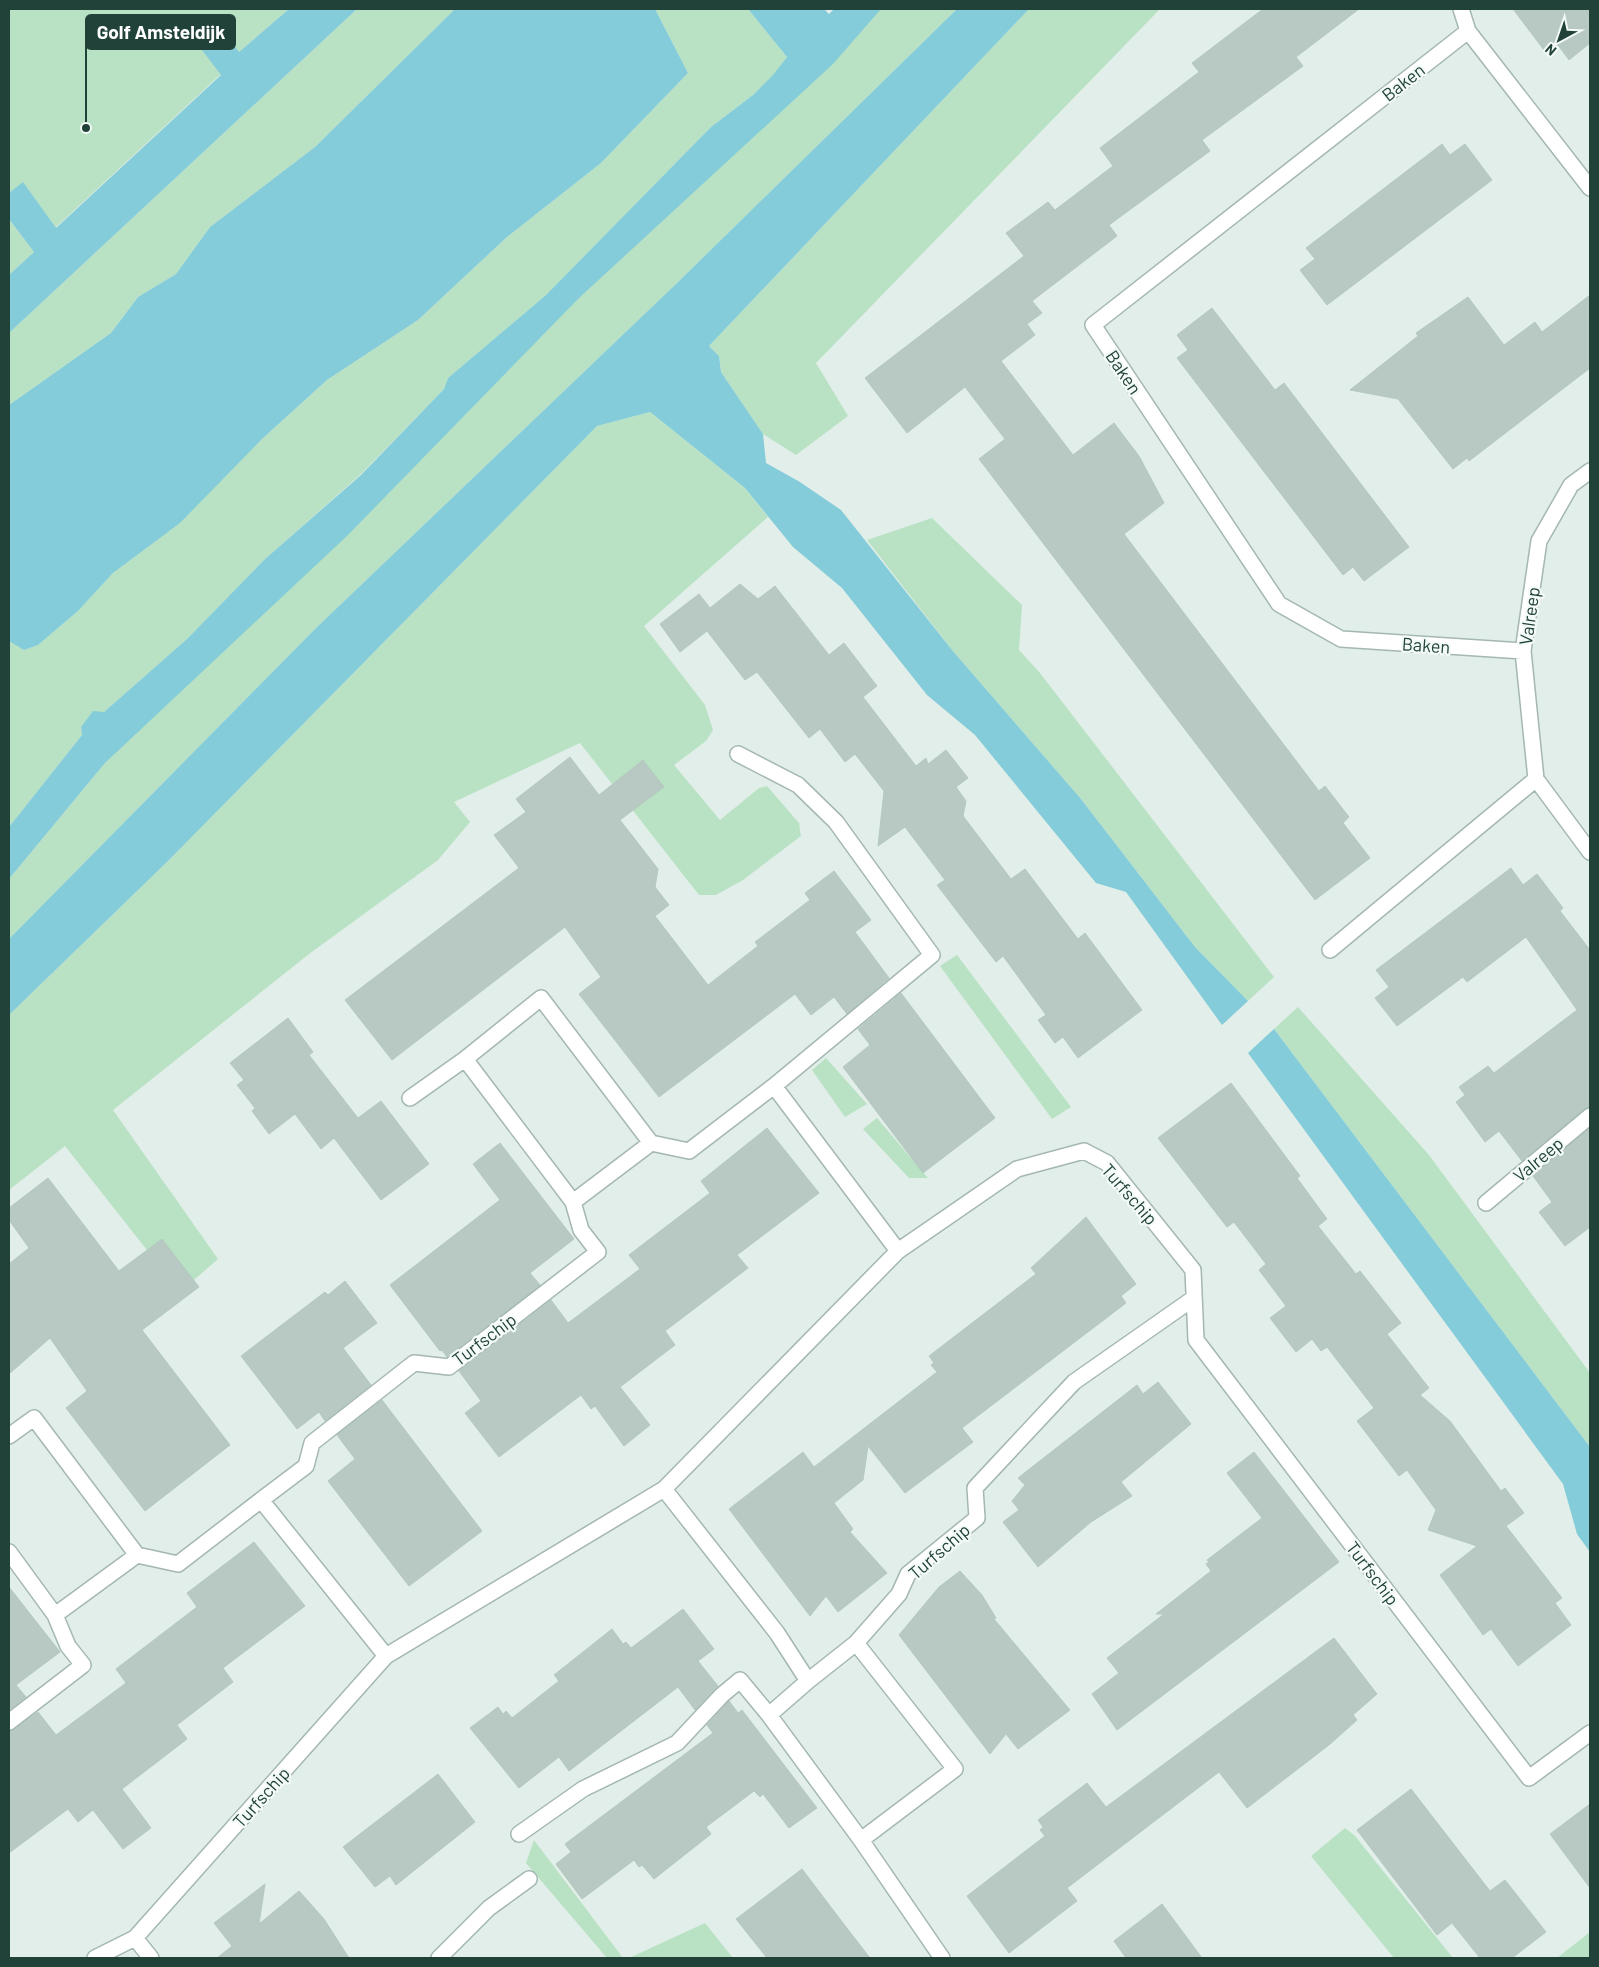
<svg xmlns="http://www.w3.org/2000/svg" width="1599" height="1967" font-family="Barlow,sans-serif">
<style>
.green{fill:#b9e2c4}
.water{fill:#84ccd9}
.building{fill:#b7c9c2;stroke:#b4c9c0}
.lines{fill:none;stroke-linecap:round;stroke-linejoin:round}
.minor-casing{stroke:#a4b7b1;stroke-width:18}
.minor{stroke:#fff;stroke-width:15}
.labels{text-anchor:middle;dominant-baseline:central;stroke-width:4.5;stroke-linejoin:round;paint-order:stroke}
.street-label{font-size:18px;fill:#204239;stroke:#f4faf7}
.leader{fill:none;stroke:#204239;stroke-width:2}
.callout-dot{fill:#204239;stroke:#f4faf7;stroke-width:2}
.callout{fill:#204239;stroke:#204239;stroke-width:2}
.callout-label{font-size:19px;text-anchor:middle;font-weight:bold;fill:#fff}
</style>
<rect width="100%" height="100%" fill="#e2eee9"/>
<path class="green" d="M9 9H289L239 52 189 33 221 74 55 228 23 183 9 193Z
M357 9H455L315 147 210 227 176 274 138 297 111 333 9 405V333Z
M655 9H748L787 57 774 75 753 95 711 127 546 295 448 378 444 389 361 474 265 559 187 639 104 712 81 727 82 735 9 827V640L24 650 38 645 78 611 113 573 180 522 262 439 327 380 418 320 507 237 601 163 688 73Z
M871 9H957L677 283 316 628 9 939V879L105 763Z
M1029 9H1160L816 363 848 416 796 455 763 434 721 372 719 356 709 346Z
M9 219 34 252 9 275Z
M650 412 745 488 768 517 644 626 705 705 713 730 706 741 674 765 720 820 759 788 767 786 799 823 801 836 743 880 716 895H699L580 743 454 802 470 822 438 860 309 954 113 1110 218 1259 180 1292 65 1146 9 1190V1015L168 861 597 426Z
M932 518 1022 605 1019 650 1040 673 1274 977 1248 1001 1195 947 1081 799 952 650 867 540Z
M957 955 1071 1107 1052 1119 940 966Z
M1298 1007 1429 1155 1590 1373V1447L1274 1029Z
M826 1058 867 1104 845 1117 812 1070Z
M877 1118 928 1178H909L863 1129Z
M1345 1828 1355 1836 1453 1958H1394L1311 1856Z
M534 1840 623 1958H607L526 1863Z
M705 1923 733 1958H629Z
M1590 1932V1958H1557Z"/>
<path class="water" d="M289 9H357L9 333V275L34 252 9 219V193L23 182 56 228 221 75 189 33 211 14 239 52Z
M455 9H655L688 73 601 163 507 237 418 320 327 380 262 439 180 523 113 573 78 611 38 645 24 650 9 641V405L111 333 138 297 176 274 210 227 315 147Z
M748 9H824L829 14 834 9H881L833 64 579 298 348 535 105 763 9 879V827L82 735 81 727 93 711 104 712 187 639 265 559 361 475 444 389 448 378 546 295 711 127 753 95 773 75 787 57Z
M957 9H1029L709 346 719 356 721 372 763 434 766 463 800 482 841 510 952 650 1081 799 1195 947 1248 1001 1222 1025 1126 892 1096 883 975 735 927 695 842 588 793 547 745 488 650 412 597 426 168 861 9 1015V939L316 628 677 283Z
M1274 1029 1590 1447V1552L1577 1534 1563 1484 1248 1053Z"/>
<path class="building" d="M1263 9H1359L1296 57 1303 66 1202 140 1210 151 1109 225 1117 236 1032 301 1042 313 1027 324 1035 335 1001 361 1073 455 1114 423 1139 456 1164 503 1124 534 1319 791 1325 786 1349 817 1343 823 1370 858 1315 900 979 459 1005 439 965 387 907 433 865 378 1024 256 1006 233 1048 202 1055 210 1113 166 1100 148 1199 72 1192 63Z
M1513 9H1590V43L1569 60 1558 45 1547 54Z
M1442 144 1450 155 1465 144 1492 180 1327 305 1300 270 1315 259 1306 248Z
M1590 295V368L1469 461 1467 458 1453 469 1398 399 1350 390 1418 336 1416 333 1468 297 1504 345 1535 322 1542 332Z
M1212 308 1275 390 1284 383 1409 547 1364 581 1353 567 1343 575 1177 358 1188 350 1177 335Z
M740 584 758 599 775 586 829 655 844 643 877 686 863 697 916 766 926 758 928 764 946 750 968 778 956 787 966 801 963 816 1011 879 1025 869 1078 939 1085 933 1142 1010 1078 1058 1063 1037 1055 1043 1038 1020 1046 1015 1003 956 996 962 937 885 945 880 905 827 878 846 884 791 855 754 845 762 820 729 809 738 757 672 745 680 707 631 680 652 660 624 699 594 710 608Z
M570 757 599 795 643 760 664 787 620 820 658 869 655 887 669 905 655 916 708 985 758 946 755 942 810 900 805 893 834 871 871 920 855 932 889 978 847 1014 834 997 811 1015 795 994 659 1097 579 994 601 977 565 927 392 1060 345 1000 519 868 494 835 526 812 516 799Z
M1511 868 1523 885 1537 874 1563 908 1560 911 1590 950V1107L1584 1109 1522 1161 1499 1131 1485 1142 1456 1102 1465 1095 1459 1087 1488 1066 1494 1073 1577 1010 1526 937 1467 982 1463 977 1397 1026 1375 998 1389 987 1376 970Z
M901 993 995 1118 923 1173 843 1067 870 1045 858 1029Z
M288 1018 313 1052 309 1055 358 1118 381 1101 429 1164 381 1200 334 1138 321 1149 295 1114 269 1134 252 1111 255 1108 237 1085 244 1080 230 1063Z
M1231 1083 1300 1176 1297 1178 1327 1219 1318 1226 1356 1274 1360 1271 1401 1323 1387 1334 1429 1388 1420 1395 1450 1421 1501 1491 1505 1488 1524 1513 1506 1526 1562 1598 1555 1603 1571 1625 1518 1666 1491 1629 1483 1635 1440 1575 1477 1546 1428 1530 1436 1510 1407 1470 1399 1476 1357 1421 1374 1408 1327 1347 1321 1351 1312 1339 1296 1352 1270 1318 1286 1306 1259 1270 1266 1264 1234 1222 1227 1227 1158 1138Z
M767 1128 819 1193 737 1255 748 1268 665 1331 675 1345 620 1387 650 1425 624 1446 595 1406 591 1409 581 1395 499 1457 465 1413 481 1401 459 1371 551 1300 568 1323 640 1269 629 1255 710 1193 701 1181Z
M1590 1128V1227L1565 1246 1539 1212 1552 1202 1533 1176Z
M500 1143 574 1239 530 1273 540 1285 447 1357 442 1350 440 1351 390 1285 500 1200 473 1164Z
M48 1178 119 1271 162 1239 199 1287 142 1330 230 1445 145 1511 66 1408 87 1391 50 1338 9 1374V1264L29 1248 9 1220V1208Z
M1086 1217 1136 1284 1121 1296 1126 1303 962 1428 973 1442 905 1493 868 1446 863 1480 834 1503 853 1529 850 1532 887 1573 838 1612 826 1596 810 1616 729 1509 803 1452 814 1467 937 1372 931 1365 934 1363 929 1356 1036 1274 1031 1268Z
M345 1281 377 1323 343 1348 371 1385 325 1421 319 1412 297 1429 241 1356 325 1292 328 1295Z
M1158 1382 1191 1424 1121 1482 1132 1496 1091 1522 1038 1567 1003 1522 1019 1510 1012 1501 1025 1485 1018 1478 1137 1385 1143 1394Z
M382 1400 482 1531 409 1586 328 1481 355 1459 337 1435Z
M1254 1452 1339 1562 1117 1730 1092 1694 1119 1673 1107 1658 1164 1614H1156L1211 1571 1206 1564 1209 1562 1207 1560 1262 1518 1227 1473Z
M254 1542 305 1606 223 1668 233 1682 177 1725 187 1739 122 1789 151 1828 123 1849 93 1810 78 1822 68 1809 9 1853V1731L15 1729 38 1712 56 1735 126 1683 116 1669 197 1607 187 1593Z
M960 1571 982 1595 996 1618 994 1619 1070 1710 1018 1749 1006 1734 990 1754 899 1635 939 1587Z
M9 1587 60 1652 16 1685 26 1697 9 1710Z
M683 1609 714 1649 698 1661 718 1686 695 1710 678 1687 569 1771 559 1757 519 1788 470 1728 498 1707 503 1714 506 1711 512 1718 559 1681 554 1675 612 1629 623 1644 626 1642 631 1648Z
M1334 1638 1377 1694 1353 1715 1357 1720 1329 1745 1247 1808 1219 1772 1067 1888 1077 1901 1009 1953 967 1896 1045 1836 1040 1830 1043 1827 1038 1820 1087 1783 1106 1807Z
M729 1701 738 1713 742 1710 817 1808 789 1828 763 1794 760 1797 754 1791 706 1827 711 1834 654 1879 642 1865 639 1867 634 1860 582 1899 556 1864 571 1852 565 1844 713 1733 707 1725Z
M438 1774 475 1822 396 1885 390 1876 375 1887 343 1847Z
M1411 1789 1490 1891 1505 1880 1546 1932 1512 1958H1480L1452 1923 1437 1935 1357 1830Z
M1590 1804V1888L1550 1834Z
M802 1869 846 1927 870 1958H767L736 1919Z
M265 1884 259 1924 299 1891 324 1919 349 1958H217L232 1946 214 1923Z
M1162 1904 1202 1958H1126L1114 1941Z"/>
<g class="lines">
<defs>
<path id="minor" d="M1461 9 1468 31 1590 188
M1468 31 1093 325 1279 604 1341 639 1523 651
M1590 471 1571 485 1539 541 1523 651 1536 779 1590 852
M738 754 798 785 836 822 932 955 774 1086
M1330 950 1536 779
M410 1098 465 1059
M651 1143 573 1202 465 1059 541 998 651 1143 689 1151 774 1086 898 1251
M1486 1203 1590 1116
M9 1436 34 1418 137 1555 55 1615
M261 1500 306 1466 312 1443 414 1363 449 1367 598 1252 581 1230 573 1202
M9 1552 55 1615 68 1646 83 1665 9 1722
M137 1555 178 1564 261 1500 386 1656
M808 1681 856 1643
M769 1715 861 1840 942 1958
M519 1834 583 1789 677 1743 722 1695 740 1680 769 1715 808 1681 777 1633 664 1489
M861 1840 955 1769 856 1643 899 1594 908 1574 977 1518 975 1488 1074 1382 1194 1298
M135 1938 151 1958
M95 1958 135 1938 386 1656 664 1489 898 1251 1017 1169 1084 1151 1107 1163 1193 1270 1196 1340 1529 1778 1590 1733
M439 1958 489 1908 529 1879"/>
</defs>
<use href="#minor" class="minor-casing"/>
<use href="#minor" class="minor"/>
</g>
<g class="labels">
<g class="street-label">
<text transform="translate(1403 82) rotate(-38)">Baken</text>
<text transform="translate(1124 372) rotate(56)">Baken</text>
<text transform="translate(1529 616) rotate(-82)">Valreep</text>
<text transform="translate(1426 645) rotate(4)">Baken</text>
<text transform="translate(1538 1159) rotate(-40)">Valreep</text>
<text transform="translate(1130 1194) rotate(49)">Turfschip</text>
<text transform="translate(484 1339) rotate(-37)">Turfschip</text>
<text transform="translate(939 1551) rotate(-41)">Turfschip</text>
<text transform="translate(1373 1573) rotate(53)">Turfschip</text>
<text transform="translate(261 1797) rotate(-48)">Turfschip</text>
</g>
</g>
<path class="leader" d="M86 128L86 32"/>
<circle class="callout-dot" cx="86" cy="128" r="5"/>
<rect class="callout" x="86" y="15" width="149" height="34" rx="5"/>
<g class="callout-label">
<text x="161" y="39">Golf Amsteldijk</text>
</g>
<rect width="1599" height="1967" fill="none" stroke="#204239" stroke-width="20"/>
<g transform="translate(1559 40) rotate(220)" stroke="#f4faf7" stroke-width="4" paint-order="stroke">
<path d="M0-4L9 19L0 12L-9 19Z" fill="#204239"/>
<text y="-8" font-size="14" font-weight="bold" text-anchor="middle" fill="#204239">N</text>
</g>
</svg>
